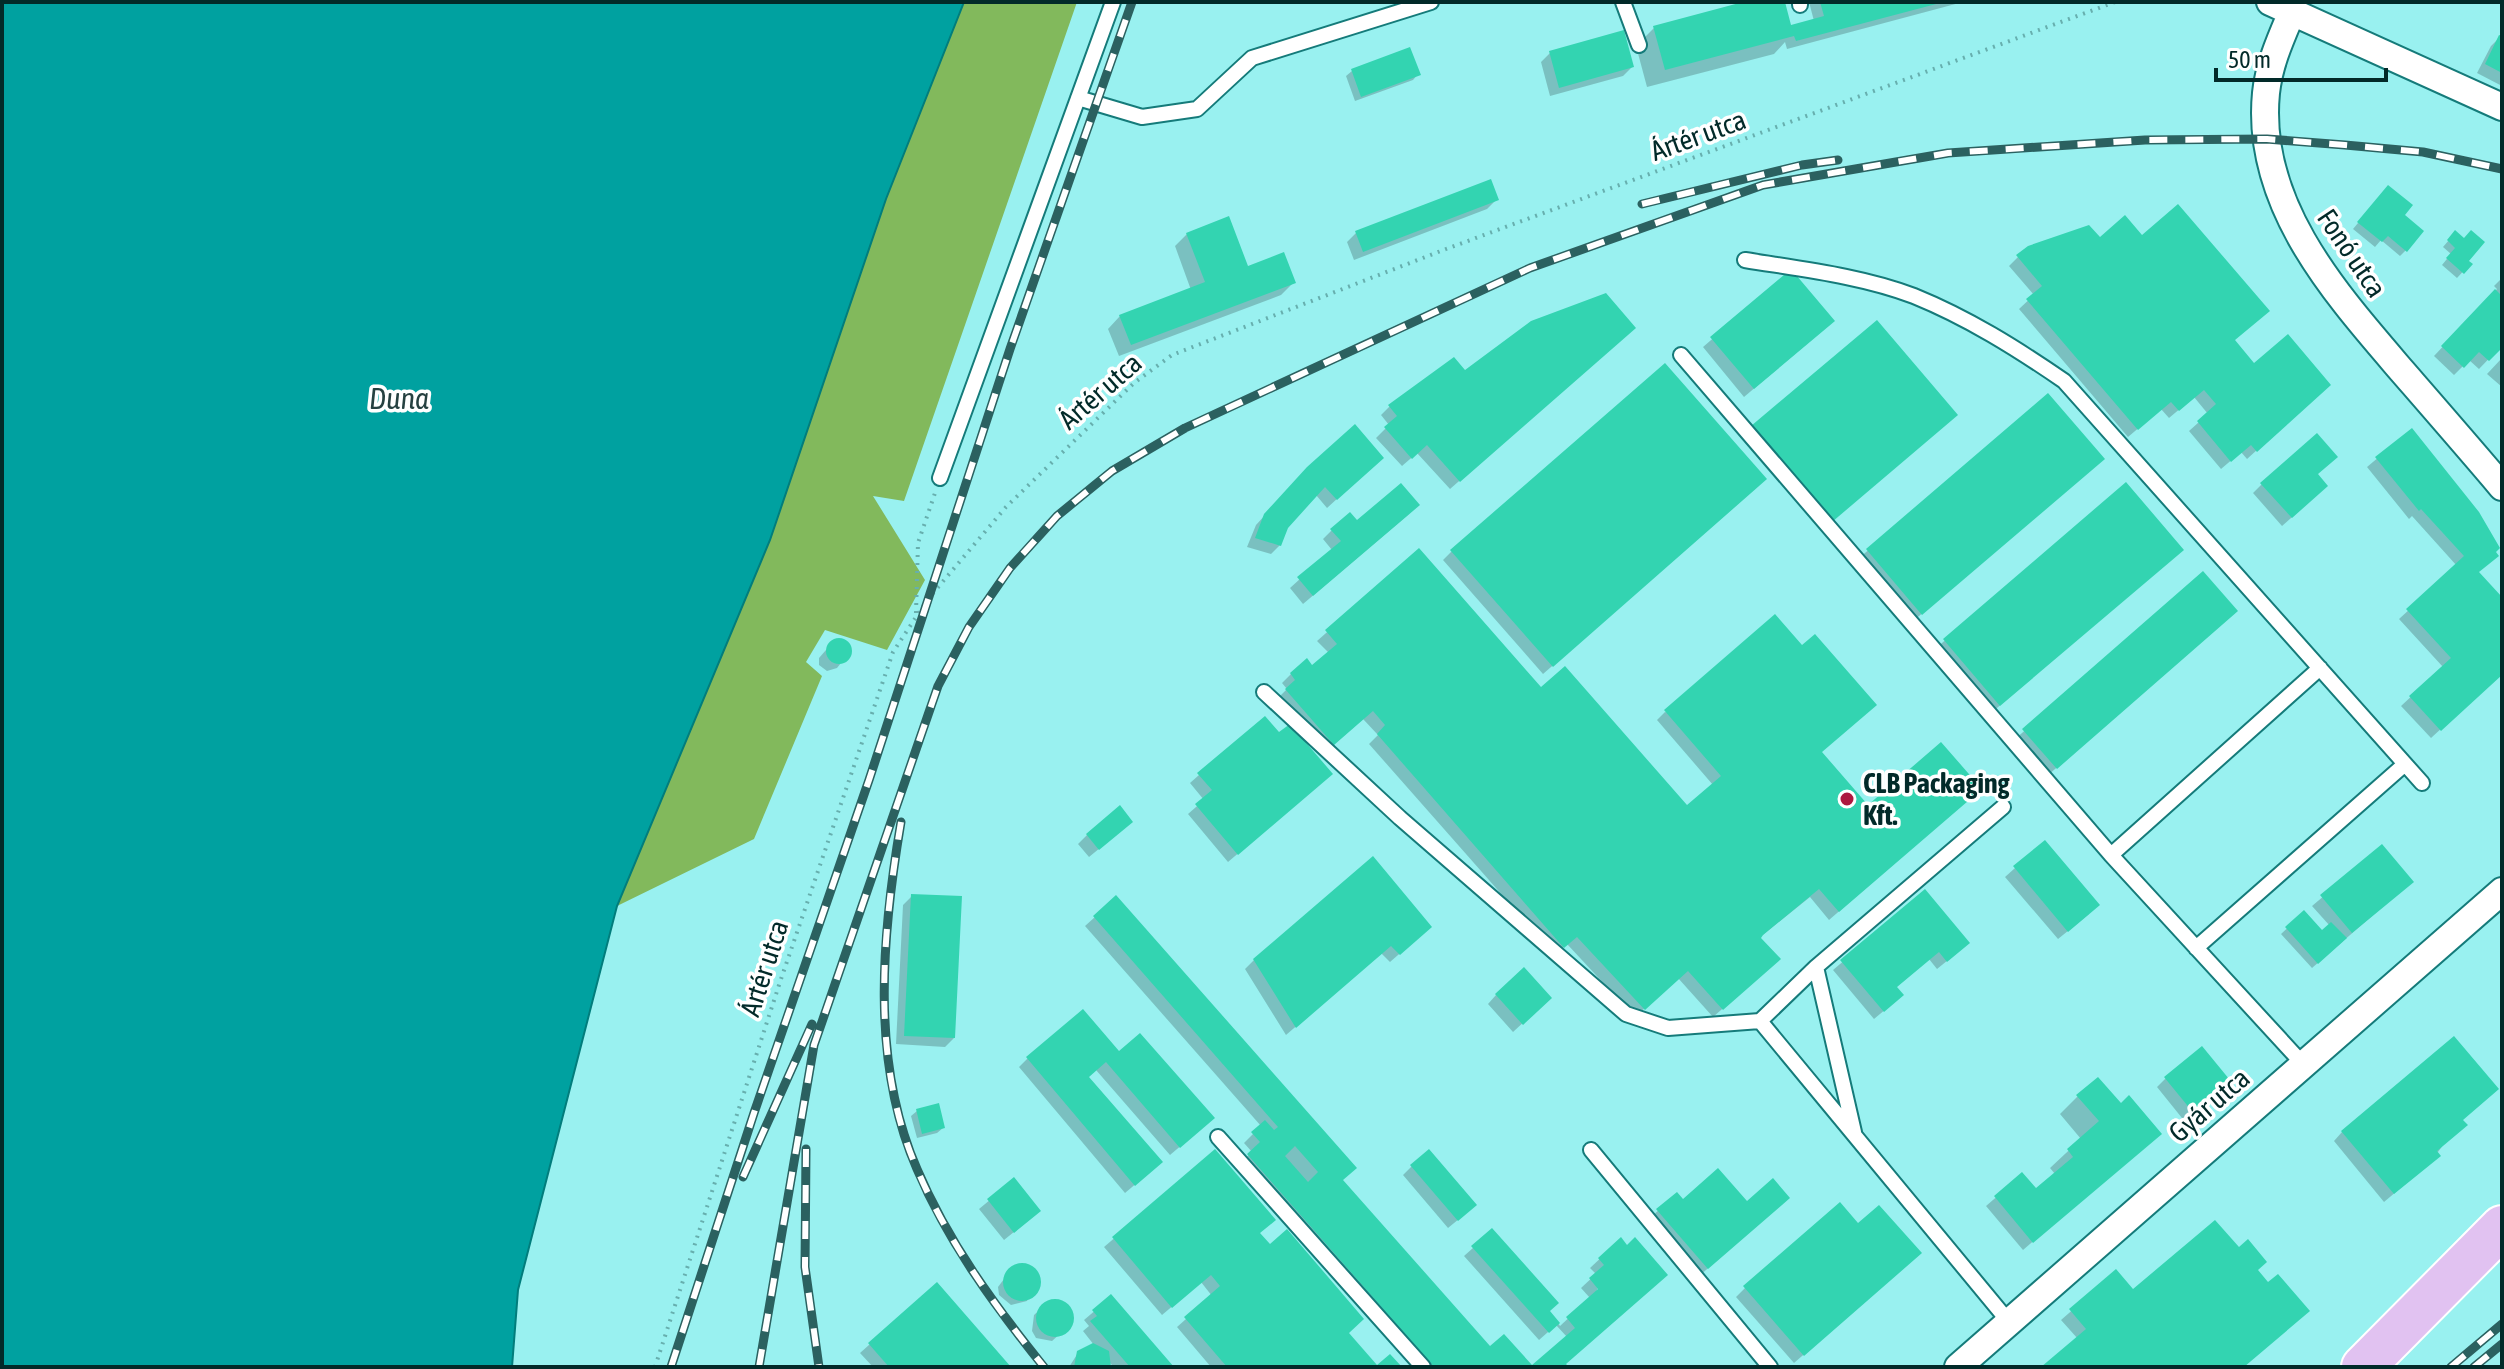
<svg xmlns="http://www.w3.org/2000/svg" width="2504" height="1369" font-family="'Asap Condensed',sans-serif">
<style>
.forest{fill:#82b95c}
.water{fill:#00a1a0;stroke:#017d7c;stroke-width:2}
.shadow{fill:#0003}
.building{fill:#33d4b1;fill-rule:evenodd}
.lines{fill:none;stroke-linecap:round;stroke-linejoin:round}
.service-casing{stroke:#157b7a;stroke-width:18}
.minor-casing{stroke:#157b7a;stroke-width:30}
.primary-casing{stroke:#fff;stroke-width:46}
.path{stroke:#67afae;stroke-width:4;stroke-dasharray:2 6;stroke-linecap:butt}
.service{stroke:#fff;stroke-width:14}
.minor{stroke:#fff;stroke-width:26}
.primary{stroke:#e1c2f1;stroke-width:42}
.rail-casing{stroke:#2b6160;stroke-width:9}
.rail{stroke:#fff;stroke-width:6;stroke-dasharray:18;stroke-linecap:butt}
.poi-dot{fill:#ad183f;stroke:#fff;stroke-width:3}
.labels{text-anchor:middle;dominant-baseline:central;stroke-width:7;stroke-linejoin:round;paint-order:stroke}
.street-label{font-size:28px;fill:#022a29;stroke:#fff}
.poi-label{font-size:28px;font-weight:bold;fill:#022a29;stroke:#fff;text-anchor:start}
.water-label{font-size:30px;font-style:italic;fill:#264141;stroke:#fff}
</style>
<rect width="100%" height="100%" fill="#99f1f0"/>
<path class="forest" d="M964 2H1077L904 501 873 496 925 580 887 650 825 630 806 662 822 676 754 839 617 906 770 540 886 199Z"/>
<path class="water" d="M2 2H964L886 199 770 540 617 906 518 1290 512 1367H2Z"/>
<path class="shadow" d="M1751 2H1783L1790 27 1814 21 1809 2H1963L1787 49 1785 42 1774 54 1647 87 1636 46 1654 28Z
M2500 37 2502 38V86L2477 73 2491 46Z
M1409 50 1418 74 1413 80 1355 101 1346 76 1352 71Z
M1550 53 1632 67 1623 76 1550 96 1541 62Z
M2383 193 2402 215 2406 250 2400 256 2381 240 2375 247 2353 229Z
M1496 200 1487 209 1354 260 1347 242 1356 233Z
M2455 233 2470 264 2457 278 2442 265 2451 254 2443 247Z
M1187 234 1247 268 1293 283 1281 295 1119 356 1108 329 1120 316 1191 290 1175 246Z
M2100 240 2233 341 2254 366 2320 393 2247 459 2241 452 2221 469 2189 431 2208 414 2194 397 2169 418 2161 409 2128 437 2019 309 2034 295 2009 266 2018 257Z
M1790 272 1823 330 1744 397 1703 347Z
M2502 278V345L2479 369 2469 360 2454 375 2434 356 2497 289 2494 286Z
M1624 337 1450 489 1417 453 1402 466 1376 438 1389 425 1381 415 1390 406 1464 372Z
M2502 358V387L2487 374Z
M2048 396 2093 468 1912 622 1858 559Z
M2411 430 2477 573 2502 600V673L2431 738 2401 706 2443 667 2399 619 2457 566 2412 516 2409 519 2367 467Z
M1373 466 1327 508 1316 495 1286 527 1280 545 1271 554 1247 547 1256 525 1298 479Z
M2316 475 2317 495 2282 526 2253 493 2262 484Z
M2126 485 2172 558 1990 714 1935 649Z
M1756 488 1543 674 1443 560 1452 551Z
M1409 514 1303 604 1290 588 1332 550 1323 539 1332 530Z
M1419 551 1541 690 1687 808 1713 785 1657 720 1665 712 1819 753 1867 808 1970 798 1829 920 1810 897 1759 938 1769 968 1713 1017 1678 978 1635 1017 1567 944 1555 955 1369 744 1378 735 1363 719 1324 753 1277 699 1287 689 1282 683 1291 674 1312 668 1329 653 1317 641Z
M2203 574 2226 620 2047 776 2014 740Z
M833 642 847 644 849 653 837 668 827 671 819 665V658Z
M1199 775 1322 782 1228 862 1188 814 1204 800 1190 783Z
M1122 830 1089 857 1078 844 1087 835Z
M2044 842 2089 914 2058 939 2005 877Z
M2382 847 2402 890 2312 968 2281 934 2304 913 2322 933 2330 926 2312 906Z
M1925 892 1958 952 1937 969 1929 959 1895 988 1892 1004 1874 1019 1833 970Z
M912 896 954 1038 945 1047 896 1044 903 905Z
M1116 898 1341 1180 1490 1349 1531 1367H1418L1239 1164 1252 1152 1244 1143 1261 1126 1085 926Z
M1421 935 1390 962 1381 953 1286 1035 1245 969 1254 960Z
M1496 995 1540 1007 1513 1032 1488 1004Z
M1119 1054 1203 1127 1170 1155 1096 1070 1087 1078 1151 1171 1125 1193 1019 1067 1028 1058Z
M2166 1078 2222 1094 2186 1123 2157 1087Z
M2078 1096 2159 1134 2023 1250 1986 1206 2022 1175 2035 1191 2055 1174 2050 1168 2081 1139 2060 1114Z
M917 1111 943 1128 937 1133 917 1138 911 1116Z
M2461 1121 2429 1164 2384 1202 2334 1141 2342 1132Z
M1215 1152 1258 1234 1375 1367H1211L1177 1327 1212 1296 1201 1282 1162 1315 1104 1247Z
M1412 1166 1465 1214 1448 1228 1403 1175Z
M1014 1180 1029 1220 1004 1240 979 1209Z
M1676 1194 1683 1202 1779 1206 1698 1277 1648 1220Z
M1858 1226 1910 1262 1794 1363 1736 1297 1745 1288Z
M1492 1231 1560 1326 1590 1298 1581 1288 1596 1274 1590 1268 1620 1240 1563 1364 1566 1367H1533L1567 1337 1556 1325 1539 1340 1464 1256Z
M2238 1250 2256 1270 2243 1367H2044L2078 1339 2061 1320 2116 1272 2133 1292Z
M1013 1267H1030L1039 1279 1027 1301 1011 1305 999 1295 998 1287Z
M936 1285 1009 1367H873L860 1353Z
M1111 1297 1172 1367H1114L1109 1362 1107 1367H1069L1078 1353 1094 1345 1083 1331 1089 1326 1084 1320Z
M1047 1303H1063L1069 1308 1071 1324 1052 1341 1036 1338 1032 1331 1034 1315Z"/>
<path class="building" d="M1743 2H1785L1791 25 1824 16 1820 2 1940 3 1796 41 1794 36 1665 70 1653 26Z
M1624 30 1634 67 1559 88 1549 51Z
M2499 35 2502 36V73L2485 64Z
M1410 47 1421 75 1361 97 1351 69Z
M1491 179 1499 200 1363 252 1355 231Z
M2388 185 2413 205 2405 215 2424 231 2407 252 2388 236 2382 242 2357 222Z
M2178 204 2270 311 2235 340 2254 363 2288 334 2331 385 2257 452 2251 445 2231 462 2197 421 2216 404 2204 390 2179 411 2171 402 2138 430 2026 299 2042 286 2016 255 2028 246 2089 225 2100 237 2125 215 2142 235Z
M1229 216 1248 266 1284 252 1296 283 1131 345 1119 315 1205 282 1186 233Z
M2455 230 2464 238 2471 230 2485 242 2469 261 2473 264 2464 274 2446 258 2455 248 2447 240Z
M1791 269 1835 321 1754 389 1710 337Z
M2495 289 2502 296V348L2489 361 2479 352 2464 368 2441 346Z
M1606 293 1636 328 1460 482 1427 445 1412 459 1384 427 1397 416 1388 405 1454 357 1465 370 1531 321Z
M1877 320 1958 415 1832 522 1751 426Z
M1665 363 1767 479 1553 667 1450 550Z
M2048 393 2105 459 1922 615 1866 549Z
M1355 424 1384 458 1337 500 1325 487 1288 528 1281 546 1255 538 1264 514 1307 467Z
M2412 428 2479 512 2500 548 2496 552 2499 556 2479 572 2502 597V675L2441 731 2409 696 2451 658 2406 609 2464 556 2421 509 2419 511 2375 457Z
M2317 433 2338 457 2318 474 2328 486 2292 518 2260 483Z
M2126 482 2184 550 2000 706 1943 639Z
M1401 483 1420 505 1313 596 1297 577 1341 541 1330 529 1350 512 1357 520Z
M1419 548 1541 687 1565 666 1687 805 1721 776 1664 710 1775 614 1802 645 1815 634 1877 705 1822 752 1868 805 1941 742 1982 789 1839 912 1819 889 1763 935 1761 938 1781 959 1723 1010 1688 971 1645 1010 1577 937 1564 948 1377 734 1385 725 1373 711 1334 745 1285 689 1295 680 1290 673 1307 658 1312 665 1337 644 1325 630Z
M2203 571 2238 611 2057 769 2022 729Z
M826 651a13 13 0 1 1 26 0a13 13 0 1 1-26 0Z
M1265 716 1279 732 1290 724 1333 774 1238 855 1195 804 1212 790 1197 773Z
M1120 805 1133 822 1099 850 1086 834Z
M2045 840 2100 905 2068 932 2013 866Z
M2382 844 2414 882 2352 933 2320 895Z
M1373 856 1432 927 1400 955 1391 946 1296 1028 1253 959Z
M1925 889 1970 943 1947 962 1939 952 1897 987 1904 995 1884 1012 1840 960Z
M911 894 962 896 955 1038 904 1036Z
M1116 895 1357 1168 1343 1180 1490 1346 1504 1334 1532 1365 1575 1328 1566 1317 1598 1289 1589 1278 1604 1265 1598 1258 1621 1237 1627 1245 1635 1237 1668 1275 1566 1364 1569 1367H1434L1247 1154 1260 1142 1251 1132 1265 1120 1274 1130 1278 1127 1093 916ZM1295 1146 1318 1172 1308 1182 1285 1156Z
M2304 910 2322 930 2331 922 2347 938 2318 964 2285 927Z
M1524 967 1552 998 1523 1025 1495 994Z
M1083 1009 1119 1051 1140 1033 1215 1118 1180 1148 1106 1062 1089 1077 1163 1162 1135 1186 1026 1057Z
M2454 1036 2499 1089 2463 1120 2468 1125 2437 1151 2441 1156 2394 1194 2341 1131Z
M2202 1046 2234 1085 2196 1116 2164 1077Z
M2098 1077 2121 1103 2129 1095 2162 1134 2033 1243 1994 1196 2022 1172 2036 1188 2073 1157 2067 1149 2099 1121 2076 1095Z
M939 1103 945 1128 922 1134 916 1109Z
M1215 1149 1276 1220 1260 1233 1270 1244 1287 1229 1364 1319 1349 1333 1377 1365 1390 1354 1402 1367H1227L1184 1317 1220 1286 1211 1275 1172 1308 1112 1237Z
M1429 1149 1477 1205 1458 1221 1410 1165Z
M1718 1168 1747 1201 1773 1178 1790 1198 1708 1269 1656 1209 1677 1192 1683 1199Z
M1014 1177 1041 1211 1014 1233 987 1199Z
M1840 1202 1858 1223 1879 1205 1922 1253 1804 1356 1743 1286Z
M2215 1220 2239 1247 2248 1239 2267 1262 2258 1270 2268 1282 2278 1274 2310 1311 2244 1367H2041L2086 1329 2069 1309 2116 1269 2133 1289Z
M1492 1228 1559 1303 1550 1311 1560 1323 1549 1333 1471 1246Z
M1003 1282a19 19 0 1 1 38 0a19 19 0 1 1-38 0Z
M937 1282 1011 1367H889L868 1343Z
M1111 1294 1174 1367H1130L1090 1321 1097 1316 1092 1310Z
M1036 1318a19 19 0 1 1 38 0a19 19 0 1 1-38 0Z
M1093 1343 1109 1351 1111 1367H1074L1077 1351Z"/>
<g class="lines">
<defs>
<path id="service" d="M1623 2 1639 45
M1800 2V5
M1078 98 1142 117 1197 109 1252 58 1431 2
M1745 260C1800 269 1862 276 1914 296 1968 318 2016 348 2064 381L2422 783
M1681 355 2111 855 2303 1064
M940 478 1113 2
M1264 692 1400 818 1626 1014 1668 1028 1760 1021
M2003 807 1816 967 1760 1021 2009 1322
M2111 855 2320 668
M2196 948 2405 764
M1816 967 1854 1132
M1218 1137 1423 1367
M1591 1150 1770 1367"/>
<path id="minor" d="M2270 2 2502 107
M2292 12C2281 38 2269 64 2266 93 2255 204 2335 293 2402 371 2435 409 2469 448 2502 487
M1958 1367 2502 891"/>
<path id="primary" d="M2363 1367 2502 1227"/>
</defs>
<use href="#service" class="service-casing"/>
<use href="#minor" class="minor-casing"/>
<use href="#primary" class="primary-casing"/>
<path class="path" d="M916 613 918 543 935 493
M655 1367 780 982 893 652 928 599 1006 507 1134 383 1172 355 1446 249 2115 2"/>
<use href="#service" class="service"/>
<use href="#minor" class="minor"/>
<use href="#primary" class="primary"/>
<defs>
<path id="rail" d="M1642 204 1802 165 1838 160
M901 822C882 934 870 1062 917 1169 948 1242 994 1305 1044 1367
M806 1149 805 1267 819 1367
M743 1177 812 1024
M671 1367 754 1113 869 780 1010 349 1132 2
M759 1367 814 1045 938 686 969 627 1010 568 1057 516 1112 471 1185 428 1530 268 1763 185 1948 153 2145 140 2267 139 2345 145 2423 152 2502 169
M2451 1367 2502 1324
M2474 1367 2502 1344"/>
</defs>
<use href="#rail" class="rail-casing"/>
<use href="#rail" class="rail"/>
</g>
<circle class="poi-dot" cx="1847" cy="799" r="8"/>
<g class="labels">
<g class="street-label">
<text transform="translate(1698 135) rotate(-20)">Ártér utca</text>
<text transform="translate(2352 253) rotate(56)">Fonó utca</text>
<text transform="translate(1100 391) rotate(-41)">Ártér utca</text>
<text transform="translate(764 968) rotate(-72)">Ártér utca</text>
<text transform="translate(2209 1105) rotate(-41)">Gyár utca</text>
</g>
<g class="poi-label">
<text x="1863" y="783">CLB Packaging<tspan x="1863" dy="32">Kft.</tspan></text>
</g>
<g class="water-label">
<text x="399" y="398">Duna</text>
</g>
</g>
<rect width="2504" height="1369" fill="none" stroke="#022a29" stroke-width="8"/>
<path d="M2216 68v12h170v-12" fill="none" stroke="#022a29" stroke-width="4"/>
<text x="2228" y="68" font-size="24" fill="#022a29" stroke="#ffffff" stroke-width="6" paint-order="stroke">50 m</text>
</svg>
